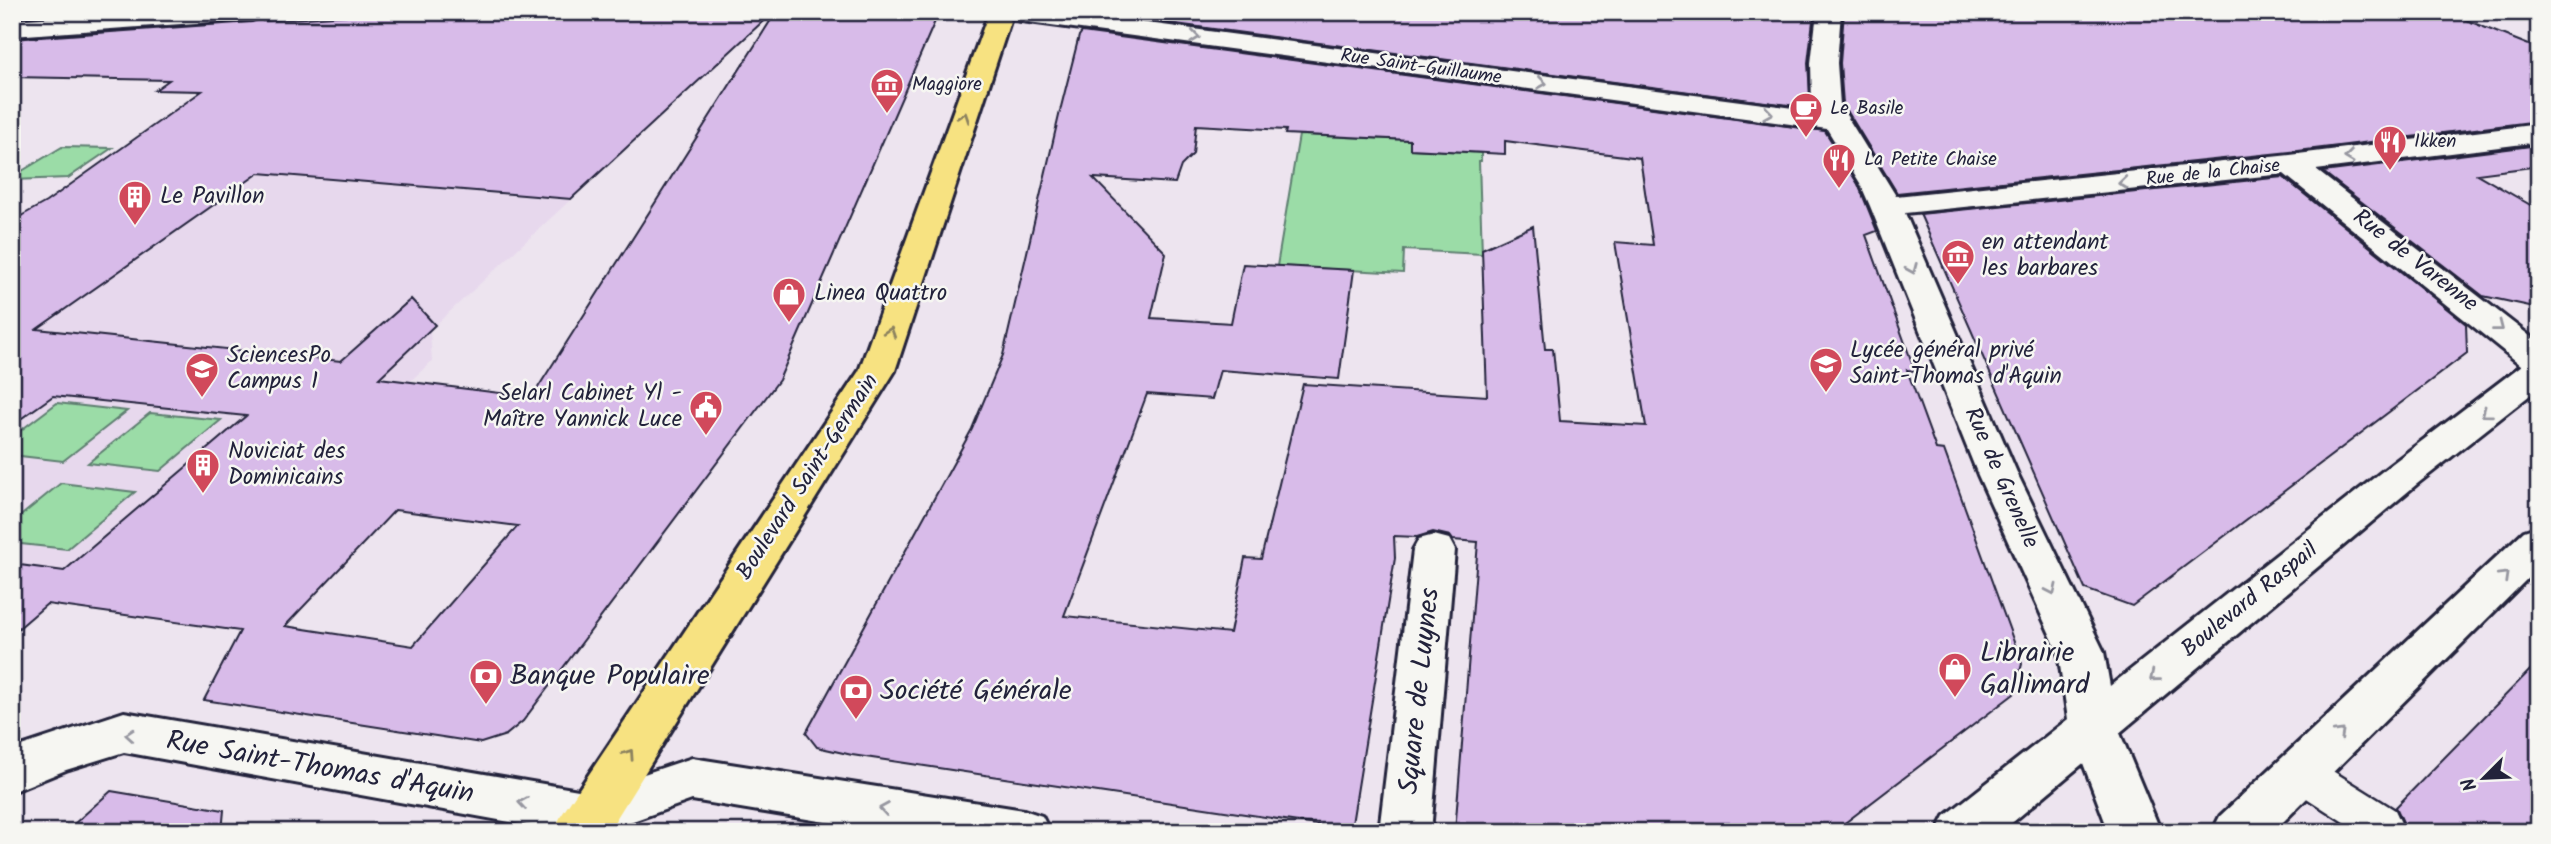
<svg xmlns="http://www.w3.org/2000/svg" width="2551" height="844" font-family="Kalam,sans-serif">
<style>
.built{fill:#e7d8ed}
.green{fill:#9bdca7;stroke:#5e7f71;stroke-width:2}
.building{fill:#d8bbe9;stroke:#22223b;stroke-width:2;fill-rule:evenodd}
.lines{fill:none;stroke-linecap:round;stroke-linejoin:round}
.pedestrian-casing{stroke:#22223b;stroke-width:5}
.minor-casing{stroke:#22223b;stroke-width:6}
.secondary-casing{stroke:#22223b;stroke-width:6}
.primary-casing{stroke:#22223b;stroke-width:6}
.pedestrian{fill:#f6f6f2;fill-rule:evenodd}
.minor{fill:#f6f6f2;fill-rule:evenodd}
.secondary{fill:#f6f6f2;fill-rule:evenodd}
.primary{fill:#f7e281;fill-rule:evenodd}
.oneway{stroke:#9797a0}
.oneway2{stroke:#8c825e}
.labels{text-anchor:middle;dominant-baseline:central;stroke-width:5;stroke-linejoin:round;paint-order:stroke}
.far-street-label{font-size:19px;fill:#22223b;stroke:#f6f6f2}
.far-poi-label{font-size:19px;fill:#22223b;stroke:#f6f6f2;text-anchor:start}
.poi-label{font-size:23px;fill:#22223b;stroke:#f6f6f2;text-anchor:start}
.street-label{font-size:23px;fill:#22223b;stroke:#f6f6f2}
.near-poi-label{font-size:28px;fill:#22223b;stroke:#f6f6f2;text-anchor:start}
.near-street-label{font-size:28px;fill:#22223b;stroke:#f6f6f2}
</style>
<rect width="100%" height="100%" fill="#ede4ef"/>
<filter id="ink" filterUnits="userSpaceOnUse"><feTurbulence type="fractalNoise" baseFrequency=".0143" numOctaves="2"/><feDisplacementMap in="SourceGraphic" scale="14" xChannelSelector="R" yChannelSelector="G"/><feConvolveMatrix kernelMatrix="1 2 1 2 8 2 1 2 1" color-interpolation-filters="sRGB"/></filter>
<g filter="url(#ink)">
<path class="built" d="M295 139 607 166 430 330 432 361 155 619 12 599V221Z"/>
<path class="green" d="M1299 135 1410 140V149L1481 153V161H1479L1482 254 1404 250 1403 273 1277 266Z
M62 147 112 148 68 178 12 180V177Z
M57 403 127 411 63 461 12 455V437Z
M150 413 221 420 160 471 88 463Z
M61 483 135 492 67 549 12 543V523Z"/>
<path class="building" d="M394 12H773L571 199 259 173 37 329 341 361 411 299 435 325 379 378 532 397 776 12H939L779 380 523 721 506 735 481 743 204 700 240 631 47 604 12 634V564L64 571 246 416 53 396 12 425V221L46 202 202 91 155 90 169 80 12 77V39L252 22 263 18V21ZM395 510 518 526 413 646 285 626Z
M1102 12H1814L1808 63 1811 108 1100 14Z
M1844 12H2446L2539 49V121L2290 152 1897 193 1843 104 1840 63Z
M1082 32 1825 131 1858 184 1877 231 1866 235 1915 371 1907 370 1936 449 1944 450 2022 664 2014 694 1833 832H1455L1478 542 1453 540 1450 536 1433 532 1417 537 1394 536 1395 558 1351 830 852 755 817 747 806 733 972 429 1003 355 1061 107 1079 36ZM1196 125 1286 130 1285 134 1410 140V149L1505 154V141L1640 158 1653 245 1615 242 1646 426 1560 421 1553 349H1545L1533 226 1482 249 1487 396 1303 384 1261 559 1245 558 1230 633 1064 616 1147 394 1212 399 1220 370 1339 379 1354 270 1243 264 1231 323 1151 318 1166 253 1093 178 1175 183 1181 166 1193 154Z
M2539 145V166L2477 174 2539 210V308L2483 296 2323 172Z
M2283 177 2466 324 2467 353 2132 606 2085 589 1920 214Z
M2539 661V832H2400L2403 822 2396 807Z
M111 791 224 810 222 832H65Z"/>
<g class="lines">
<defs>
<path id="pedestrian" d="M2300 755 2315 760 2395 810 2401 823 2397 832H2359L2285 784 2279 772 2285 760Z"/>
<path id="minor" d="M136 12H264L261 17 252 19 12 36V20Z
M994 12H1064L1816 111 1812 105 1811 63 1817 12H1841L1837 63 1840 105 1896 196 2290 155 2539 124V142L2316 170 2539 343V372L2526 369 2284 174 1905 213 2018 475 2104 652 2117 726 2161 832H2109L2069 726 2058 652 1978 475 1870 206 1860 183 1827 129 1006 19 997 17Z
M1434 535 1449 539 1455 550 1431 832H1379L1413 550 1419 539Z
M124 712 590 792 692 758 1024 810 1042 816 1050 832H886L692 800 602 832H565L124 752 66 770 12 792V749Z"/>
<path id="secondary" d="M2539 359V388L2417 484 2001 832H1937L1945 816 2389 466 2526 362Z
M2539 526V567L2273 832H2212L2220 816 2524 531Z"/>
<path id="primary" d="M989 12H1013L895 371 608 832H553L561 816 859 371Z"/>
</defs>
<use href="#pedestrian" class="pedestrian-casing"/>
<use href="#minor" class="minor-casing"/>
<use href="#secondary" class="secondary-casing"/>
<use href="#primary" class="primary-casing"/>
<use href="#pedestrian" class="pedestrian"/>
<use href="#minor" class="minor"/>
<use href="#secondary" class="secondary"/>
<use href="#primary" class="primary"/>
</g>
<defs><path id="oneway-chevron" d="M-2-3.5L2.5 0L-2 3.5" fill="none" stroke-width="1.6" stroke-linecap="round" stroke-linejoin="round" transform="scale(1.75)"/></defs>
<g class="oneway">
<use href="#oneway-chevron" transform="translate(1195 37) rotate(7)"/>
<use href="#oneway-chevron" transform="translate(1542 83) rotate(8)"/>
<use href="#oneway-chevron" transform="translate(1768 113) rotate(8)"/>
<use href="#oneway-chevron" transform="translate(2349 157) rotate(173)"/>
<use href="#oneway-chevron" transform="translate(2123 183) rotate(174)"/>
<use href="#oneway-chevron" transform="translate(1912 269) rotate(67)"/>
<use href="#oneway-chevron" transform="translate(2499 327) rotate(38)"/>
<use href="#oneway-chevron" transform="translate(2486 413) rotate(143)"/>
<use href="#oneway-chevron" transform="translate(2504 576) rotate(-44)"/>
<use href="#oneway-chevron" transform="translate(2052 590) rotate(65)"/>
<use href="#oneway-chevron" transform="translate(2154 677) rotate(141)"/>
<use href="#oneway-chevron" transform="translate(2340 733) rotate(-44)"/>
<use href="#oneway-chevron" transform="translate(130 735) rotate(-176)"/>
<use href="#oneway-chevron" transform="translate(523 803) rotate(-171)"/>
<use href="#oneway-chevron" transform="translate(884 809) rotate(-171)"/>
</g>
<g class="oneway2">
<use href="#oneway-chevron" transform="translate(964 117) rotate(-71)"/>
<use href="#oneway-chevron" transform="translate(890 332) rotate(-71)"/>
<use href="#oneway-chevron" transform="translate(629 754) rotate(-56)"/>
</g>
</g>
<defs>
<symbol id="museum-pin" viewBox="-11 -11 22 30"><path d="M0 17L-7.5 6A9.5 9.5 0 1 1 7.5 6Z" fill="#d1495b" stroke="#f6f6f2"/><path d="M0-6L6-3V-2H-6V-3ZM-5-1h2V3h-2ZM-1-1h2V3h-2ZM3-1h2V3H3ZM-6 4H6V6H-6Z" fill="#fff"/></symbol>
<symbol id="cafe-pin" viewBox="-11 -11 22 30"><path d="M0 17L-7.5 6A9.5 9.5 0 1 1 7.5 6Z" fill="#d1495b" stroke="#f6f6f2"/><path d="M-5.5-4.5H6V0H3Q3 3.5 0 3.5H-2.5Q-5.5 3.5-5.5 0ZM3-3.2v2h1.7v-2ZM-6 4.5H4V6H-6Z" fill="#fff"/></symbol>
<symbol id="restaurant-pin" viewBox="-11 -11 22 30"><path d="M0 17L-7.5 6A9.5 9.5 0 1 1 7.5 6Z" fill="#d1495b" stroke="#f6f6f2"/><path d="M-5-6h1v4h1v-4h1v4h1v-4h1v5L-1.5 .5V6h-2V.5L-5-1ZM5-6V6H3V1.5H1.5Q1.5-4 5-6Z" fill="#fff"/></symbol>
<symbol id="building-pin" viewBox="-11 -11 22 30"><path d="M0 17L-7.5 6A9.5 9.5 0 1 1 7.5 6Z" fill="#d1495b" stroke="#f6f6f2"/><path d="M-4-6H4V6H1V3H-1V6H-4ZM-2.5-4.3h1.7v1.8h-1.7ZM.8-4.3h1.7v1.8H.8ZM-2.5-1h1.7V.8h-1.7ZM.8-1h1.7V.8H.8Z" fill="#fff"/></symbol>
<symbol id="shop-pin" viewBox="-11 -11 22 30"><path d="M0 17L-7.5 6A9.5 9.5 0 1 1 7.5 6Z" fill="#d1495b" stroke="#f6f6f2"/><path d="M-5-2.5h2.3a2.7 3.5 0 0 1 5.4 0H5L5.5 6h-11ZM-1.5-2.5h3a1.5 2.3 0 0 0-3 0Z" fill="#fff"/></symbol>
<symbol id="school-pin" viewBox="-11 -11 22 30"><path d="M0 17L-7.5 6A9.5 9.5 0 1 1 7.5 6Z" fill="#d1495b" stroke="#f6f6f2"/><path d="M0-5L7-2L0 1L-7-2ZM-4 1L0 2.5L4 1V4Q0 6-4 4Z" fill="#fff"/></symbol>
<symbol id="university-pin" viewBox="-11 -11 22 30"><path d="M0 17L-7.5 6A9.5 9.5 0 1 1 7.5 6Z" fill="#d1495b" stroke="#f6f6f2"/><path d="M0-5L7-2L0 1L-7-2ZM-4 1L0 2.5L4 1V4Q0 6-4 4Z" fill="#fff"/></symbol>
<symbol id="civic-pin" viewBox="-11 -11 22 30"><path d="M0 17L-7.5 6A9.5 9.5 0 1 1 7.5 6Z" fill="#d1495b" stroke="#f6f6f2"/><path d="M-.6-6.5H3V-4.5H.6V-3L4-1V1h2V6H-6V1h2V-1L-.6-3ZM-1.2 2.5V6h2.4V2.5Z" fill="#fff"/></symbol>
<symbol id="bank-pin" viewBox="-11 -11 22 30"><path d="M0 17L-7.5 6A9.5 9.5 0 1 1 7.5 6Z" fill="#d1495b" stroke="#f6f6f2"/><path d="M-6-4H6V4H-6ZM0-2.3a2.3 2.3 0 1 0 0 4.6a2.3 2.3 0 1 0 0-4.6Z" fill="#fff"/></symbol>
</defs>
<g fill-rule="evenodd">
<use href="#museum-pin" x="868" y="66" width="38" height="52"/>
<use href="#cafe-pin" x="1787" y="90" width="38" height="52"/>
<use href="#restaurant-pin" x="2371" y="123" width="38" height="52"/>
<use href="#restaurant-pin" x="1820" y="141" width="38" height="52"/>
<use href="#building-pin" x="116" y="178" width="38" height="52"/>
<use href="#museum-pin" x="1939" y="237" width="38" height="52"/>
<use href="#shop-pin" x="770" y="275" width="38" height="52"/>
<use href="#school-pin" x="1807" y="345" width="38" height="52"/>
<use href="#university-pin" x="183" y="350" width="38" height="52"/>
<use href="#civic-pin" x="687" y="388" width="38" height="52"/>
<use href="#building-pin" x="184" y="446" width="38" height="52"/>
<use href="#shop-pin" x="1936" y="650" width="38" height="52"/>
<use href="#bank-pin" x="467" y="657" width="38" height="52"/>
<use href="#bank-pin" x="837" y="672" width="38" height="52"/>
</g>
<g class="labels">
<g class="far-street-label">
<text transform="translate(1421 67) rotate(8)">Rue Saint-Guillaume</text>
<text transform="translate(2213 173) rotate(-6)">Rue de la Chaise</text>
</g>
<g class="far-poi-label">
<text x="912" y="85">Maggiore</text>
<text x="1830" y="109">Le Basile</text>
<text x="2414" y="142">Ikken</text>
<text x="1864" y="160">La Petite Chaise</text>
</g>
<g class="poi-label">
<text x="160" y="197">Le Pavillon</text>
<text x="1982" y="243">en attendant<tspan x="1982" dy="26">les barbares</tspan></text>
<text x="814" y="294">Linea Quattro</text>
<text x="1850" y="351">Lycée général privé<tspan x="1850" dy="26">Saint-Thomas d'Aquin</tspan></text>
<text x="227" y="356">SciencesPo<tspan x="227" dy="26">Campus 1</tspan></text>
<text x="682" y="394" text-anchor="end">Selarl Cabinet Yl -<tspan x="682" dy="26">Maître Yannick Luce</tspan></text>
<text x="228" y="452">Noviciat des<tspan x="228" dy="26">Dominicains</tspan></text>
</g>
<g class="street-label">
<text transform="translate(2415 261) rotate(38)">Rue de Varenne</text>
<text transform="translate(808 477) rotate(-57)">Boulevard Saint-Germain</text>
<text transform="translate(2001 478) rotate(66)">Rue de Grenelle</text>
<text transform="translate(2250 600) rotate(-39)">Boulevard Raspail</text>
</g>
<g class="near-poi-label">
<text x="1980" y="653">Librairie<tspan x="1980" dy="32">Gallimard</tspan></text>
<text x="510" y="676">Banque Populaire</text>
<text x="880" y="691">Société Générale</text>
</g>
<g class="near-street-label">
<text transform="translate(1420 691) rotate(-84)">Square de Luynes</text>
<text transform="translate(320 768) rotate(10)">Rue Saint-Thomas d'Aquin</text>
</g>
</g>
<rect width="2551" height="844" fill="none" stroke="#f6f6f2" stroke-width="42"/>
<rect x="21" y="21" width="2509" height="802" fill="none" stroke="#22223b" stroke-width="2.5" filter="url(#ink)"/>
<g transform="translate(2484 778) rotate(246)" stroke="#f6f6f2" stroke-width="5" paint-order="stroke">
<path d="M0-5L12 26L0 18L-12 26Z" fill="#22223b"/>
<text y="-10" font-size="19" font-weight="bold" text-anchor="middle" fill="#22223b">N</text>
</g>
</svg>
